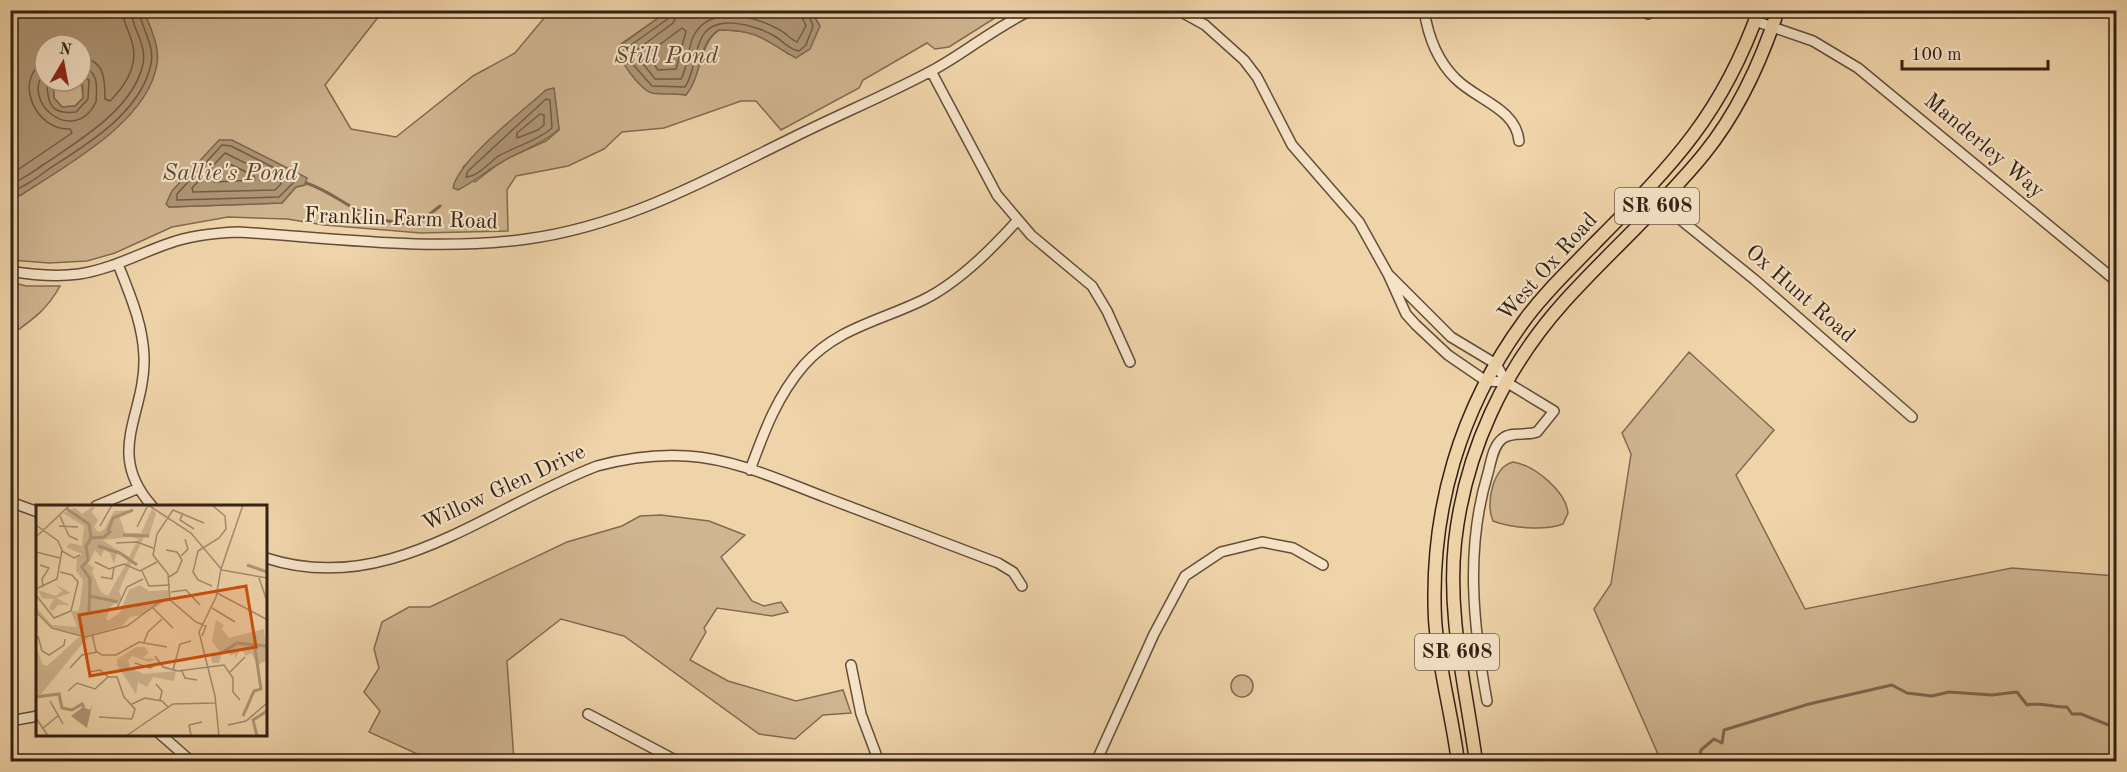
<svg xmlns="http://www.w3.org/2000/svg" width="2127" height="772" font-family="'Old Standard TT',serif">
<style>
.green{fill:#cfb590;stroke:#826b52;stroke-width:1.5;fill-rule:evenodd}
.water{fill:#af9676;stroke:#7e674f;stroke-width:1.5;fill-rule:evenodd}
.lines{fill:none;stroke-linecap:round;stroke-linejoin:round}
.shore{stroke:#725c45;stroke-width:1.5}
.stream{stroke:#7e674f;stroke-width:3}
.minor-casing{stroke:#634e39;stroke-width:12}
.major-casing{stroke:#342114;stroke-width:15}
.minor{stroke:#f5e2c7;stroke-width:9}
.major{stroke:#efd3a9;stroke-width:12}
.labels{text-anchor:middle;dominant-baseline:central;stroke-width:4.5;stroke-linejoin:round;paint-order:stroke}
.shield{fill:#f5e2c7;stroke:#6e5b4a;stroke-width:1.5}
.shield-label{font-size:21px;font-weight:bold;fill:#342114}
.street-label{font-size:22px;fill:#342114;stroke:#f5e2c7}
.water-label{font-size:24px;font-style:italic;fill:#5f4a36;stroke:#f5e2c7}
.inset-river{fill:none;stroke:#af9676;stroke-width:3}
.inset-road{fill:none;stroke:#a48c6d;stroke-width:1.5}
.view{fill:#cd510d;fill-opacity:0.15;stroke:#cd510d;stroke-width:3}
.inset-edge{fill:none;stroke:#342114;stroke-width:3}
</style>
<rect width="100%" height="100%" fill="#efd3a9"/>
<filter id="stains"><feTurbulence type="fractalNoise" baseFrequency=".00333" numOctaves="4"/><feColorMatrix values="0 0 0 0 .2 0 0 0 0 .09 0 0 0 0 .02 0 0 0 .5 -.17"/></filter>
<radialGradient id="worn" r=".72"><stop offset=".6" stop-color="#630" stop-opacity="0"/><stop offset="1" stop-color="#630" stop-opacity=".3"/></radialGradient>
<path class="green" d="M144 11H383L325 85 351 129 396 137 473 76 515 53 550 11H668L621 44 619 57 642 86 650 92 686 95C702 73 700 42 719 30 749 30 765 35 788 54L820 26 811 11H1006L949 47 935 49 927 43 863 80 859 88 781 130 756 101H741L664 128 622 132 604 149 568 166 516 176 507 190 508 231 421 233 324 225 287 219 228 217 172 227 115 253 87 261 49 263 11 260 10 198 21 195 135 107C161 71 160 51 144 11ZM554 89 559 130 546 141 502 161 475 182 463 167 546 90ZM305 185 296 187 282 203 169 207 167 204Z
M81 78 83 98 75 106 62 107 54 98 53 81H81Z
M11 282 26 286H60C47 310 32 320 11 335Z
M1689 352 1774 430 1736 475 1805 609 2012 568 2116 576V761L1781 762 1773 756 1754 761H1661L1594 609 1611 584 1631 454 1622 433Z
M1513 462C1534 465 1566 491 1568 513L1563 524C1545 531 1511 528 1493 521 1485 504 1493 467 1513 462Z
M661 515 709 521 745 535 721 557 752 601 764 606 781 602 788 612 772 616 717 608 704 628 706 632 690 660 728 681 796 701 843 690 851 713 823 715 795 739 759 734 624 636 561 619 507 661 514 761H427L424 757 369 732 380 711 364 692 379 668 374 649 382 622 409 607H430L567 542 622 526 640 516Z
M1231 686a11 11 0 1 1 22 0a11 11 0 1 1-22 0Z"/>
<path class="water" d="M11 10 144 11C150 27 160 46 157 64 148 122 65 166 21 195L11 198ZM45 45H81L83 98 75 106 62 107 54 98 53 81H45Z
M668 11H811L820 26 810 49 796 58C763 40 760 30 719 30 697 43 703 75 686 95 675 93 663 95 652 93 641 90 616 58 618 47Z
M554 88 559 129C542 145 521 150 502 162 486 171 474 182 458 190L453 188C458 160 524 110 546 90Z
M219 140H232L307 178 305 185 296 187 282 203 169 207 166 204 172 191Z"/>
<g class="lines">
<path class="shore" d="M671 10 669 18 624 50V54L652 86 685 87C695 72 693 55 701 39 713 12 757 25 776 37 784 42 790 50 799 51L806 45 813 26 807 10
M679 10 673 23 634 52 655 79H681C689 65 687 48 694 35 711 5 754 16 778 29 785 32 790 39 797 42L806 26 799 10
M682 28 686 31 676 69 658 70 647 54Z
M81 58C105 60 105 80 105 99L110 101C126 85 139 65 132 42 129 31 123 22 122 10
M45 71C19 102 74 147 96 102 97 87 99 70 81 67
M47 81C47 104 51 115 76 112L88 99 89 80 81 75
M546 99 550 100 552 128C536 142 515 146 497 157 488 164 477 177 466 177L468 171Z
M540 114 544 115V125L538 130 517 138V133Z
M222 145 231 146 292 177 294 182 279 197 177 200V194Z
M225 153 280 180 281 184 275 190 193 192 192 188Z
M228 163 254 176 255 180 214 182 213 178Z
M10 175 72 133 70 129C36 131 12 80 45 61
M10 184C23 180 35 170 46 163 81 139 133 109 143 64 147 44 132 29 131 10
M10 192C25 187 38 177 50 168 88 144 141 112 151 64 155 45 141 28 139 10"/>
<path class="stream" d="M306 183C329 190 347 207 369 216 384 222 400 223 416 225L440 206
M10 238 14 248 12 256
M1698 762 1701 750 1714 739 1722 743 1724 730 1809 704 1892 685 1907 693 1932 696 1949 692 1992 695 2017 692 2027 705C2041 702 2052 707 2067 707L2072 714H2081L2116 728"/>
<defs>
<path id="minor" d="M1178 10 1205 25 1244 60 1257 77 1292 145 1359 222 1388 274 1406 314 1416 325 1448 355 1486 381 1506 382 1554 411 1537 432C1526 436 1511 431 1502 439 1493 446 1491 462 1488 473 1465 548 1473 625 1487 701
M1424 10C1428 36 1436 59 1455 78 1476 100 1516 108 1519 141
M1648 14 1650 10
M1755 21 1813 41 1858 68 2116 281
M931 71 997 195 1031 235 1092 286 1107 311 1130 362
M1660 203 1755 280 1912 417
M118 264C130 295 143 324 144 357 146 414 104 452 152 506
M10 271C33 275 57 277 79 274 112 269 140 253 170 243 192 235 215 233 238 232 333 238 432 252 527 239 624 226 706 180 792 138 840 114 889 94 935 69 968 51 998 25 1032 10
M1390 276 1451 337 1496 364 1506 382
M750 470C764 432 777 396 804 365 837 328 880 321 923 300 958 283 991 250 1017 221
M10 502 38 512
M96 506 139 488
M266 558C388 598 487 508 597 466 627 458 656 454 687 456 736 459 782 481 827 498 884 520 941 541 998 563L1013 572 1022 586
M851 665 861 714 879 762
M588 714 679 762
M10 721 38 716
M160 734 192 762
M1096 762 1154 634 1185 576 1221 552 1262 542 1293 548 1323 565"/>
<path id="major" d="M1458 762C1452 714 1438 666 1435 619 1430 511 1460 408 1524 321 1544 293 1570 269 1594 244 1671 166 1721 117 1759 10
M1476 762C1466 687 1447 617 1455 542 1465 452 1504 369 1564 302 1609 252 1661 207 1704 154 1738 112 1761 62 1778 10"/>
</defs>
<use href="#minor" class="minor-casing"/>
<use href="#major" class="major-casing"/>
<use href="#minor" class="minor"/>
<use href="#major" class="major"/>
</g>
<g class="labels">
<g class="shield">
<rect x="1615" y="188" width="84" height="36" rx="4.5"/>
<rect x="1415" y="634" width="84" height="36" rx="4.5"/>
</g>
<g class="shield-label">
<text x="1657" y="206">SR 608</text>
<text x="1457" y="652">SR 608</text>
</g>
<g class="street-label">
<text transform="translate(1984 146) rotate(40)">Manderley Way</text>
<text transform="translate(401 219) rotate(2)">Franklin Farm Road</text>
<text transform="translate(1548 267) rotate(-48)">West Ox Road</text>
<text transform="translate(1800 294) rotate(41)">Ox Hunt Road</text>
<text transform="translate(504 488) rotate(-25)">Willow Glen Drive</text>
</g>
<g class="water-label">
<text x="666" y="57">Still Pond</text>
<text x="230" y="174">Sallie's Pond</text>
</g>
</g>
<g transform="translate(36 505)">
<rect width="231" height="231" fill="#efd3a9"/>
<path d="M56 2H59L56 7 62 15 58 22 62 27 68 25 78 6 99 5 83 11 89 28H105L116 4 120 8 113 31 109 30 88 74 83 86 86 94 76 100 70 113 72 116 84 107 93 85 104 80 113 86 134 85 133 94 106 110 94 112 86 121 49 131 16 122 0 106V102L16 120 41 122 35 106H42L44 100 47 75 40 66 41 53 46 49 30 42 34 38 46 41 48 21 27 8 39 3 46 9ZM94 32 102 34 93 52 66 35ZM59 45 65 52 68 45 74 48 78 59 81 48 92 55 72 91 65 87 56 67 58 62 52 59ZM19 79 35 88 20 93 34 100H22L17 106 13 103 18 94 6 93 2 85 20 91 26 86ZM180 115 188 120 186 124 193 133 228 124 231 155 222 160 215 148 210 151 205 144 199 154V149L194 151 192 145 186 148 183 158H176L175 152 184 147 176 136ZM43 132H52L0 195V142L7 160 11 161ZM100 142H109L113 148 106 153 120 154 113 157 96 151 92 155 94 163 108 169 140 166 138 176 117 172 111 182 102 177 100 189 81 160V154Z" fill="#cfb590" fill-rule="evenodd"/>
<path d="M56 200 51 223 35 211 47 202 54 205Z" fill="#af9676"/>
<path class="inset-river" d="M31 4 53 19 55 33 68 32 75 26M72 26 77 13 97 5M87 30 113 31M62 41 84 48 101 60M211 60 231 67M54 91 82 97M53 107 54 74 46 62 52 55 50 41 55 33M184 149 201 138 231 141M0 192 23 189 26 203 36 205 46 199 48 202M207 211 218 186 225 184 219 144 223 139M221 231 217 215 231 206"/>
<path class="inset-road" d="M112 0 155 28 186 65M176 0 189 11 190 24 183 33 162 46 157 67 162 75 176 81M147 8 144 15 158 24M24 11 33 31 42 35M0 20 22 36 26 45 21 74 0 84M23 21 42 22M64 21 76 0M101 22 112 0M0 32 34 0M80 38 101 37 117 43M130 45 141 47 146 55 141 67 133 72M26 46 38 53 44 50M0 47 24 53M145 51 152 44 149 34M59 57 73 64 88 59 104 66 121 57M4 60 13 63 6 74 7 82M186 65 231 73M106 66 113 81 134 80M65 72 76 74 78 63M223 73 231 96M135 87 150 85 164 100M181 88 230 114M0 90 18 113 35 106 42 77 36 70 24 67M134 95 132 69 117 50 121 29 137 5 168 18M81 103 91 82 107 74M117 103 137 123M176 103 199 117M0 107 16 123 49 132 91 121 125 96 134 95 160 117 170 121 166 131M56 129 60 146 66 150H80L103 137 131 142M2 131 6 146 13 150 28 140 29 134M108 137 112 127 126 114M119 151 127 162 142 166 188 160 197 173V187L204 195M99 158 114 163 123 158M34 163 46 150 61 147M137 165 144 139 155 136M146 166 149 173 161 175M53 167 64 165 72 172M194 167 209 152M120 179 126 186 124 195M32 186 41 178 59 184 72 172H81L88 192 99 204 96 214M14 196 27 219M96 199 109 193 126 196 132 202M63 212 96 214M0 213 12 231M192 220 210 216 231 198M7 223 23 210M155 230 153 220 166 217M90 231 137 199 179 198M183 231 179 191 163 127 180 92 185 64 207 0"/>
<path class="view" d="M210 81 220 142 54 171 43 110Z"/>
<rect width="231" height="231" class="inset-edge"/>
</g>
<rect width="2127" height="772" fill="none" stroke="#efd3a9" stroke-width="36"/>
<rect x="12" y="12" width="2103" height="748" fill="none" stroke="#342114" stroke-width="3"/>
<rect x="18" y="18" width="2091" height="736" fill="none" stroke="#342114" stroke-width="1.5"/>
<g transform="translate(63 63) rotate(10)"><circle r="28" fill="#f5e2c7" stroke="#a8957f" stroke-width="1.5"/>
<path d="M0-4.5L10 22L0 15L-10 22Z" fill="#8f2418"/>
<text y="-9" font-size="16" font-weight="bold" text-anchor="middle" fill="#342114">N</text>
</g>
<path d="M1902 60v9h146v-9" fill="none" stroke="#342114" stroke-width="3"/>
<text x="1911" y="60" font-size="18" fill="#342114" stroke="#f5e2c7" stroke-width="4.5" paint-order="stroke">100 m</text>
<rect width="100%" height="100%" filter="url(#stains)"/>
<rect width="100%" height="100%" fill="url(#worn)"/>
</svg>
